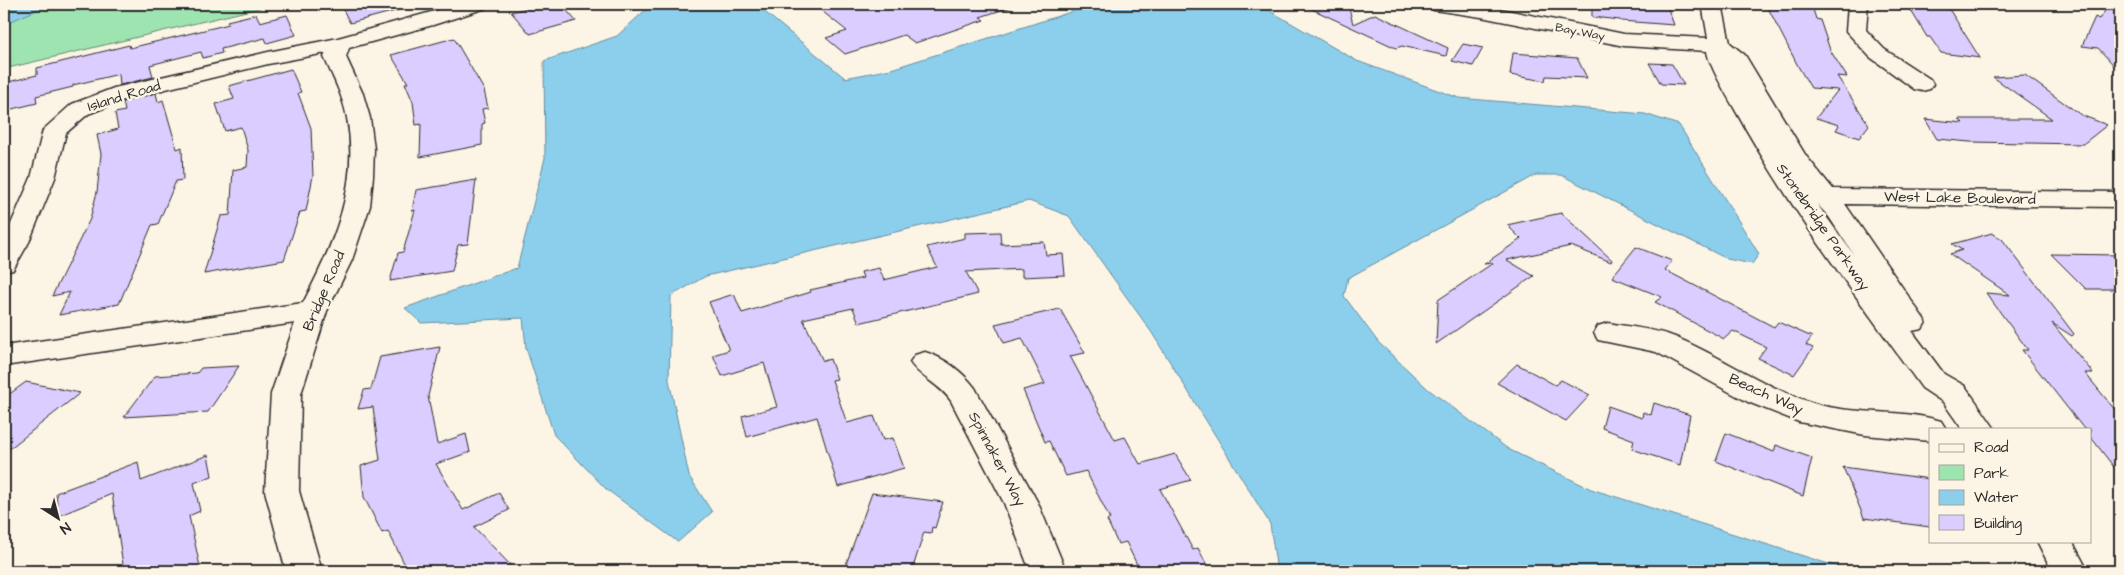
<svg xmlns="http://www.w3.org/2000/svg" width="2124" height="575" font-family="'Architects Daughter',sans-serif">
<style>
.green{fill:#9ee4b1;stroke:#64886e}
.water{fill:#8ccfed;stroke:#658d9f}
.building{fill:#dbcdff;stroke:#2b2b2b}
.lines{fill:none;stroke-linecap:round;stroke-linejoin:round}
.minor-casing{stroke:#2b2b2b;stroke-width:3}
.minor{fill:#fcf5e5;fill-rule:evenodd}
.labels{text-anchor:middle;dominant-baseline:central;stroke-width:5;stroke-linejoin:round;paint-order:stroke}
.far-street-label{font-size:12px;fill:#2b2b2b;stroke:#fcf5e5}
.street-label{font-size:15px;fill:#2b2b2b;stroke:#fcf5e5}
</style>
<rect width="100%" height="100%" fill="#fcf5e5"/>
<filter id="ink" filterUnits="userSpaceOnUse"><feTurbulence type="fractalNoise" baseFrequency=".02" numOctaves="2"/><feDisplacementMap in="SourceGraphic" scale="10" xChannelSelector="R" yChannelSelector="G"/><feConvolveMatrix kernelMatrix="1 2 1 2 8 2 1 2 1" color-interpolation-filters="sRGB"/></filter>
<g filter="url(#ink)">
<path class="green" d="M4 4H276L4 69Z"/>
<path class="water" d="M4 4H51L4 24Z
M652 4H755L845 78 891 69 1096 4H1258L1357 61 1459 98 1645 114 1679 125 1759 254 1752 264 1727 259 1561 175H1536L1348 278 1344 296 1378 342 1428 389 1508 449 1591 489 1851 571H1277L1270 524 1152 333 1069 216 1029 201 706 276 671 296 669 380 689 476 712 512 678 542 606 489 554 435 526 348 523 318 421 323 405 308 517 268 545 158 544 61 617 36Z"/>
<path class="building" d="M340 4H398L399 10 350 23Z
M543 4H561L576 21 530 34 511 12Z
M813 4H1010L1011 7 980 17 984 20 915 43 904 35 845 54 826 38 847 31Z
M1301 4H1348L1353 24 1375 14 1448 48 1446 56 1402 46 1396 48Z
M1592 4H1640L1667 6 1674 25 1621 21 1620 20 1592 17Z
M1766 4 1812 6 1816 19 1820 20 1830 50 1847 77 1837 76 1869 125 1859 138 1836 130 1839 125 1816 118 1838 90 1811 88 1799 68Z
M1907 4H1940L1943 8 1949 9 1980 58 1941 53 1930 37H1927Z
M2110 4H2120V72L2098 48 2082 46 2095 17 2099 19Z
M256 14 260 22 287 15 296 35 267 43 265 38 221 49 222 53 203 58 201 52 150 65 153 77 120 85 119 74 73 85V87L36 96 37 103 4 111V83L37 75V68L129 45 130 48 229 24 227 21Z
M454 38 484 90 488 108 482 109 485 123 482 124V145L420 157 421 124 416 125 413 102 405 83H408L391 55Z
M1463 44 1483 48 1473 66 1452 61Z
M1513 53 1577 58 1587 78 1546 76 1545 81 1510 75Z
M1649 63 1672 64 1684 85 1661 84Z
M291 69 301 92 298 93 311 128 313 176 306 211 300 212 284 260 204 274 221 216 230 215 233 170 247 167 248 150 241 127 225 131 216 104 234 99 229 86Z
M2025 75 2081 115 2107 125 2083 144 1970 142 1937 139 1925 119 1963 123 1959 119H2052L1993 77Z
M156 93 158 102 163 100 177 149 182 147 183 180 176 181 158 224 152 225 119 304 59 315 70 292 52 296 90 219 97 192 101 154 97 135 118 129 115 113 125 111 123 102Z
M476 180 468 244 458 245 452 271 390 281 398 253 403 252 415 210 412 211 416 190Z
M1561 213 1612 260 1611 262 1571 246 1507 260 1534 276 1436 344 1438 300 1493 263 1484 264 1521 239 1507 225Z
M1000 232 1001 244 1044 242 1046 255 1063 254 1065 275 1022 277V269L966 272 978 294 859 323 853 308 803 319 823 361 830 359 837 379 832 380 847 423 874 416 883 440 893 438 904 468 838 487 817 417 747 437 742 416 777 407 764 363 722 376 713 355 729 350 709 302 734 294 742 313 811 292 810 290 863 278 861 272 879 268 884 280 937 267 927 247 965 238V233Z
M1992 233 2002 239 2074 334 2072 336 2052 323 2093 373H2085L2120 416V475L2090 436V429H2084L2022 350H2028L1986 293 2010 295 1950 254 1962 250 1952 244Z
M1636 247 1672 261 1665 270 1774 327 1778 322 1812 337 1806 345 1813 348 1794 375 1758 358 1766 347 1733 331 1724 339 1655 302 1662 297 1612 277Z
M2051 254 2120 255V289H2086Z
M1060 309 1085 353 1070 356 1115 440 1125 437 1140 464 1175 454 1191 480 1160 489 1193 550 1198 548 1210 571H1140L1126 542 1118 544 1107 520 1110 519 1086 471 1066 476 1049 441 1045 442 1023 390 1045 384 1022 338 1004 343 995 324Z
M440 347 428 396 437 444 466 434 470 452 436 464 463 510 499 493 509 510 474 527 516 571H408L388 531 382 533 364 497 361 466 380 460 373 407 358 409 364 390 371 389 380 357Z
M1517 364 1555 385 1561 380 1590 395 1566 421 1497 383Z
M239 366 208 412 124 417 155 376 197 373 201 368Z
M26 382 80 393 4 453V398Z
M1654 403 1690 415 1680 465 1632 449 1634 440 1602 428 1608 406 1642 418 1643 412 1651 415Z
M1726 433 1774 452 1776 445 1812 458 1803 496 1716 461Z
M208 455 212 476 194 483 200 511 189 516 201 571H124L112 494 58 516 56 493 138 462 141 481Z
M1843 467 1930 479V527L1864 518Z
M872 493 943 502 935 528 932 527 931 533 924 532 912 571H876L845 567Z"/>
<g class="lines">
<defs>
<path id="minor" d="M460 4H489L486 8 433 25 349 48 346 57 363 94 370 118 374 149 373 176 370 206 352 260 327 311 301 394 299 491 322 571H286L265 491 271 394 295 323 4 366V346L303 303C333 246 360 184 347 118 343 96 333 77 324 57L326 53 268 64 129 98 88 114 66 133 55 178 29 242 13 270 4 272V240L31 178 43 130 72 104 114 88 268 52 338 38Z
M1433 4 1481 5 1624 34 1708 38 1702 4H1722L1730 43 1745 55 1806 156 1833 189 2120 192V207L1845 204 1926 322 1922 329 1912 331 1944 374 1965 386 1995 429H1962L1943 402 1922 388C1857 297 1788 207 1734 108 1727 96 1708 63 1707 51L1624 46 1481 17 1434 10 1431 6ZM1817 204 1829 217 1854 255Z
M1848 4H1868L1866 30 1884 49 1930 79 1933 84 1930 89 1922 91 1914 89 1870 57 1846 31Z
M1608 323C1630 327 1655 329 1675 337 1722 357 1764 387 1813 403 1854 416 1900 408 1941 421L1946 429H1930V441L1865 435 1799 422 1748 402 1656 352 1598 340 1594 333 1598 326Z
M925 352C945 358 963 372 975 388L1038 503 1066 571H1030L1004 503 951 401C939 383 920 378 910 362L915 355Z
M2037 541H2072L2088 571H2052Z"/>
</defs>
<use href="#minor" class="minor-casing"/>
<use href="#minor" class="minor"/>
</g>
</g>
<g class="labels">
<g class="far-street-label">
<text transform="translate(1580 32) rotate(11)">Bay Way</text>
</g>
<g class="street-label">
<text transform="translate(124 96) rotate(-17)">Island Road</text>
<text transform="translate(1960 198) rotate(1)">West Lake Boulevard</text>
<text transform="translate(1823 227) rotate(55)">Stonebridge Parkway</text>
<text transform="translate(324 291) rotate(-67)">Bridge Road</text>
<text transform="translate(1766 394) rotate(24)">Beach Way</text>
<text transform="translate(997 459) rotate(62)">Spinnaker Way</text>
</g>
</g>
<rect width="2124" height="575" fill="none" stroke="#fcf5e5" stroke-width="20"/>
<rect x="10" y="10" width="2104" height="555" fill="none" stroke="#2b2b2b" stroke-width="2" filter="url(#ink)"/>
<rect x="1929" y="428" width="162" height="115" fill="#fcf5e5" stroke="#a8a49b"/>
<rect x="1939" y="444" width="25" height="8" fill="#fcf5e5" stroke="#a8a49b"/>
<text x="1974" y="452" font-size="15" fill="#2b2b2b">Road</text>
<rect x="1939" y="465" width="25" height="15" fill="#9ee4b1" stroke="#a8a49b"/>
<text x="1974" y="478" font-size="15" fill="#2b2b2b">Park</text>
<rect x="1939" y="490" width="25" height="15" fill="#8ccfed" stroke="#a8a49b"/>
<text x="1974" y="502" font-size="15" fill="#2b2b2b">Water</text>
<rect x="1939" y="515" width="25" height="15" fill="#dbcdff" stroke="#a8a49b"/>
<text x="1974" y="528" font-size="15" fill="#2b2b2b">Building</text>
<g transform="translate(58 518) rotate(144)" stroke="#fcf5e5" stroke-width="4" paint-order="stroke">
<path d="M0-4L9 19L0 12L-9 19Z" fill="#2b2b2b"/>
<text y="-8" font-size="14" font-weight="bold" text-anchor="middle" fill="#2b2b2b">N</text>
</g>
</svg>
